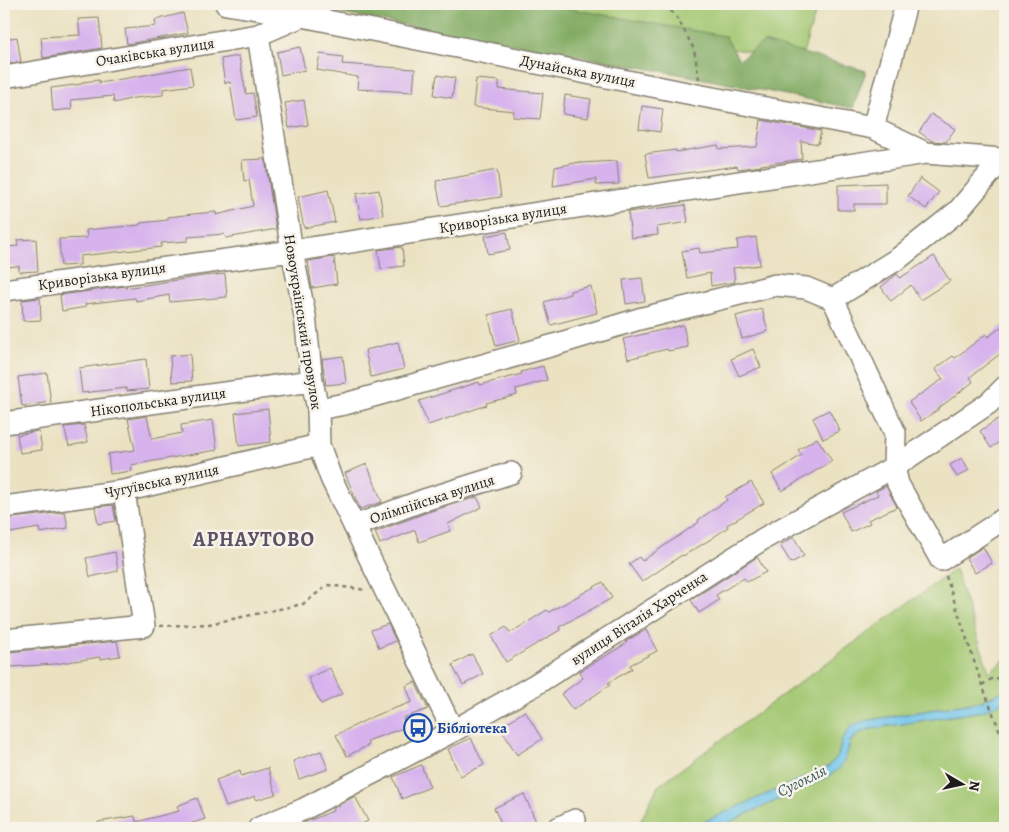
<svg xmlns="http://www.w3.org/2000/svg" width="1009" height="832" font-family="Alegreya,serif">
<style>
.green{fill:#a3c771;stroke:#607246}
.forest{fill:#82ac63;stroke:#4f6440}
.water{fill:#6ec4eb;stroke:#457084}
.building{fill:#d7b3ed}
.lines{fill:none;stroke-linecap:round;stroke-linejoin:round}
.minor-casing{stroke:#847f6f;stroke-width:24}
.path{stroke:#847f6f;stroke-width:2.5;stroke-dasharray:4 4;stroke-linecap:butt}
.minor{stroke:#fff;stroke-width:21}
.labels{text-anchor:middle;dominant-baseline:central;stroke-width:5;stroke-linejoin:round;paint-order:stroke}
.street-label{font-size:15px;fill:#1c1c1c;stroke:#f7f3e8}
.transit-label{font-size:15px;font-weight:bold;fill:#164399;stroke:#f7f3e8;text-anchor:start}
.water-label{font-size:16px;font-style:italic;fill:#395764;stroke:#f7f3e8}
.district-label{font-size:20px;font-weight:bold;letter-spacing:1px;fill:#5d5165;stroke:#f7f3e8}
</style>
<rect width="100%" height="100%" fill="#f7f3e8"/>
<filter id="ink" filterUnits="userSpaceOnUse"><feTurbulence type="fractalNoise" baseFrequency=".02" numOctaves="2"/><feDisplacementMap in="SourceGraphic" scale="10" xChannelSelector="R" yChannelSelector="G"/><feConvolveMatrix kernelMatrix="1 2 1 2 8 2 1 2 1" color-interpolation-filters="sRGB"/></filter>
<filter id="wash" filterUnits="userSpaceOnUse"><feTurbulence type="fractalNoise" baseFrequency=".0096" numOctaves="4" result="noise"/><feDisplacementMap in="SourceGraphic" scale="20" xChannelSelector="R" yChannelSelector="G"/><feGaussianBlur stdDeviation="1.12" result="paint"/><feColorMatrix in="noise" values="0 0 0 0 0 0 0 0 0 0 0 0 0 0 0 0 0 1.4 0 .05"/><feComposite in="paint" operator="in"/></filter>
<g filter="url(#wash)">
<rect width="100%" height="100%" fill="#ebe2c2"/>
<path class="green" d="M458 4H818L801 60Z
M955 569 989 672 1005 659V690L979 702 864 721 852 726 842 740 838 756 828 767 699 824 694 828H637L658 786Z
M1005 701V828H716L826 778 846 757 850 742 860 733 871 729 982 711Z"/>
<path class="forest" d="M295 4H542L725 36 739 60 764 42 866 71 853 108 684 75 298 6Z"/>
<path class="water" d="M1005 690V701L982 711 871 729 860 733 850 742 846 757 840 768 826 778 716 828H694L699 824 828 767 838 756 842 740 851 726 864 721 979 702Z"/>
<g id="blocks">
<path class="building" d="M183 13 188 33 127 44 125 29 156 26 155 20Z
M99 18 102 48 43 58 41 37 80 35 78 19Z
M17 37 21 62 4 64V39Z
M300 47 305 70 281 75 277 52Z
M320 54 343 57 342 64 415 69 413 92 357 89 358 77 317 70Z
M239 56 246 94 253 93 257 117 236 120 230 82 225 83 221 59Z
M190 67 193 85 163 89V95L134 98 114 103 113 96 71 100 72 109 53 111 51 88 82 84V82L99 80V83Z
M437 75 455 78 452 98 434 95Z
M476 79 499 81V89L543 93 540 119 513 117 514 111 473 107Z
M565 95 591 99 588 118 563 114Z
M304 100 308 125 289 128 285 103Z
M642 106 663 109 660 132 639 129Z
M931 114 955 129 946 142 932 141 919 132Z
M761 120 821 131 818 144 801 141 802 159 761 165V166L738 169 737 166 649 178 645 154 676 150V152L718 145 719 149 757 147Z
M265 159 276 229 226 238 224 234 188 237V241L161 243V247L80 256V265L61 266 59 239 87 238 86 230 140 225V223L168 220V217L193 214 216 212V215L253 206 249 180 244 181 242 160Z
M617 161 619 184 596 185V179L553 186 555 167 580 162V163Z
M497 170 501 197 441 206 436 181Z
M920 178 939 192 926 209 908 196Z
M886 183V204H854V210H838V185Z
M328 190 335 222 304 228 298 197Z
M379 190 383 215 361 219 356 194Z
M685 205 688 222 657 227 658 235 631 238 628 212Z
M507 232 510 250 488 254 485 236Z
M756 237 760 265 733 268 735 282 711 286 710 273 687 278 682 251 699 248 700 253 738 249 737 240Z
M36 239 38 271 19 272V266L4 267V247L18 246 17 240Z
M402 247 404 266 381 269 378 250Z
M934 256 950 281 920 300 911 285 891 301 881 287 897 274 900 278Z
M334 257 337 284 312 288 308 261Z
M225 274 227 297 170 302 169 295 136 301 135 298 85 304 86 307 62 311 60 295 125 286V288L204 276Z
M642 278 645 301 626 304 623 280Z
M591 286 597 313 551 325 544 302 570 294V291Z
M40 298 41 320 23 321 22 300Z
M512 309 520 340 496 346 488 315Z
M762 309 768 331 742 339 736 316Z
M1005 324V350L970 377 973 382 939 408V409L921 421 909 402 943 379 935 369 953 356 955 358 986 334 988 337Z
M683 325 688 347 668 351 667 349 628 359 623 339Z
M398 342 404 369 371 377 365 350Z
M753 349 761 367 739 376 731 359Z
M190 354 192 381 172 382 170 356Z
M343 356 346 383 326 385 322 359Z
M146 359 149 389 127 391 126 388 82 393 79 368Z
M543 366 547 380 516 389 517 395 486 403 487 405 428 425 419 401 479 382 480 385 522 374 521 372Z
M47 373 51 402 22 406 18 377Z
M268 409 271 442 239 446 235 413Z
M829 410 840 431 823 439 813 418Z
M147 416 152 439 182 433 181 425 213 420 217 450 131 465 132 471 110 474 108 454 135 450 128 419Z
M998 419 1005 430V438L991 448 980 431Z
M84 425 88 442 69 446 64 427Z
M39 431 42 450 20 453 17 435Z
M817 438 832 461 782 491 772 474 802 455 798 450Z
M962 458 969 470 957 477 950 465Z
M367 464 382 502 360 509 345 473Z
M751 482 764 503 727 525 728 527 711 539 683 556 682 555 642 582 629 564 639 557 642 561 699 522 698 520 727 500 725 497Z
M886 486 897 507 868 520 870 523 851 532 841 512 878 495 876 491Z
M477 497 482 507 448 524 450 531 419 542 415 530 380 544 375 532 428 512Z
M113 505 116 521 98 524 95 507Z
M65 512 68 528 40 533 39 528 4 534V519Z
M794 537 804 556 791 563 780 545Z
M983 547 992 563 975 573 966 558Z
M115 552 118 571 90 577 86 558Z
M757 557 766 572 747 582 744 578 716 595 719 600 699 613 691 600Z
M603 582 612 598 559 627 560 630 506 662 491 636 506 627 510 633 547 610 549 612Z
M388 624 396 641 379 648 371 630Z
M646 630 657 651 630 665 632 669 608 683 610 685 573 710 561 694 583 678 579 672 627 643 626 641Z
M117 641 120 656 100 659V657L55 664 11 667 9 652Z
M472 654 483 674 463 685 452 665Z
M330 668 342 694 321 704 308 678Z
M415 682 428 709 403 718 406 727 367 741 369 745 347 756 336 735 376 715 412 702 406 686Z
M525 711 542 739 517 755 500 727Z
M471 738 484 765 460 776 448 749Z
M321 751 328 769 299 779 293 761Z
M421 765 430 787 402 799 393 777Z
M268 768 276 794 256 800 255 796 226 807 216 780 240 771 241 776Z
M524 794 537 824 528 828H503L494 808Z
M355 796 368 821 354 828H291L333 811 332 809Z
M197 798 205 819 177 828H98V822L135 816 136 822 179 811 177 806Z"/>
</g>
</g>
<g filter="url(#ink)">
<use href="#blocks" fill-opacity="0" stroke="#847f6f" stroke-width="1"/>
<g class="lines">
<defs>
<path id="minor" d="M226 4 302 16 702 96 873 128 926 153
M258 35 292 251 305 316 312 381 318 409 319 445 331 478 453 731
M4 77 258 35 302 16
M873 128 906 4
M4 290 292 251 926 153 1002 159
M833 299 895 433 894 467 898 484 941 560 1005 518
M833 299 899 258 958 211 1002 159 1005 158
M318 409 345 404 554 345 639 319 776 285 806 288 833 299
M4 423 312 381
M4 507 124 491 319 445
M354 526 424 500 511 473
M4 640 144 626 124 491
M259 828 304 809 453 731 533 686 763 539 894 467 989 403 1005 387
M558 828 575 820"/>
</defs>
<use href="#minor" class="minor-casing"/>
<path class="path" d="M668 4 667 6 678 19 694 49 699 79
M946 576 982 685 999 729 1005 739
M160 626 209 624 303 604 328 585 366 590
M982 685 993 678 1005 679
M918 828H1005"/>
<use href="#minor" class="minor"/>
</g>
</g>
<defs>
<symbol id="bus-ring" viewBox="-11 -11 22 22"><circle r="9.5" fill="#f7f3e8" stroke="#1a4fb4" stroke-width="1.5"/><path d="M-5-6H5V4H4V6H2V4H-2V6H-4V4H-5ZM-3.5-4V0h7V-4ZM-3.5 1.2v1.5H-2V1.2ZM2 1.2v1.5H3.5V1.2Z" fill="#1a4fb4"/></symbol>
</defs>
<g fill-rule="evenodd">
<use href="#bus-ring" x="402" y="712" width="32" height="32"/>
</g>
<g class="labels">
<g class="street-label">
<text transform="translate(155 52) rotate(-9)">Очаківська вулиця</text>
<text transform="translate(578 71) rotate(11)">Дунайська вулиця</text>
<text transform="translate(503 218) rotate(-9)">Криворізька вулиця</text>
<text transform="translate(102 276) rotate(-8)">Криворізька вулиця</text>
<text transform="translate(303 322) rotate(81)">Новоукраїнський провулок</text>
<text transform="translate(158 402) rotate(-8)">Нікопольська вулиця</text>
<text transform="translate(162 481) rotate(-12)">Чугуївська вулиця</text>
<text transform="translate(432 499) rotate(-18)">Олімпійська вулиця</text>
<text transform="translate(639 618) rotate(-33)">вулиця Віталія Харченка</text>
</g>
<g class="transit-label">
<text x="437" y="728">Бібліотека</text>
</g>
<g class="water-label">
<text transform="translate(802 781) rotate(-26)">Сугоклія</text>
</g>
<g class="district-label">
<text x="254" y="539">АРНАУТОВО</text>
</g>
</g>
<rect width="1009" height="832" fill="none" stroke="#f7f3e8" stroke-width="20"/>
<g transform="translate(962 784) rotate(99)" stroke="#f7f3e8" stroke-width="4" paint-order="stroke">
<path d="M0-4L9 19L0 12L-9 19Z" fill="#1c1c1c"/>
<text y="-8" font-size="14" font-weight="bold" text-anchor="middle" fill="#1c1c1c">N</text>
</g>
</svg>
